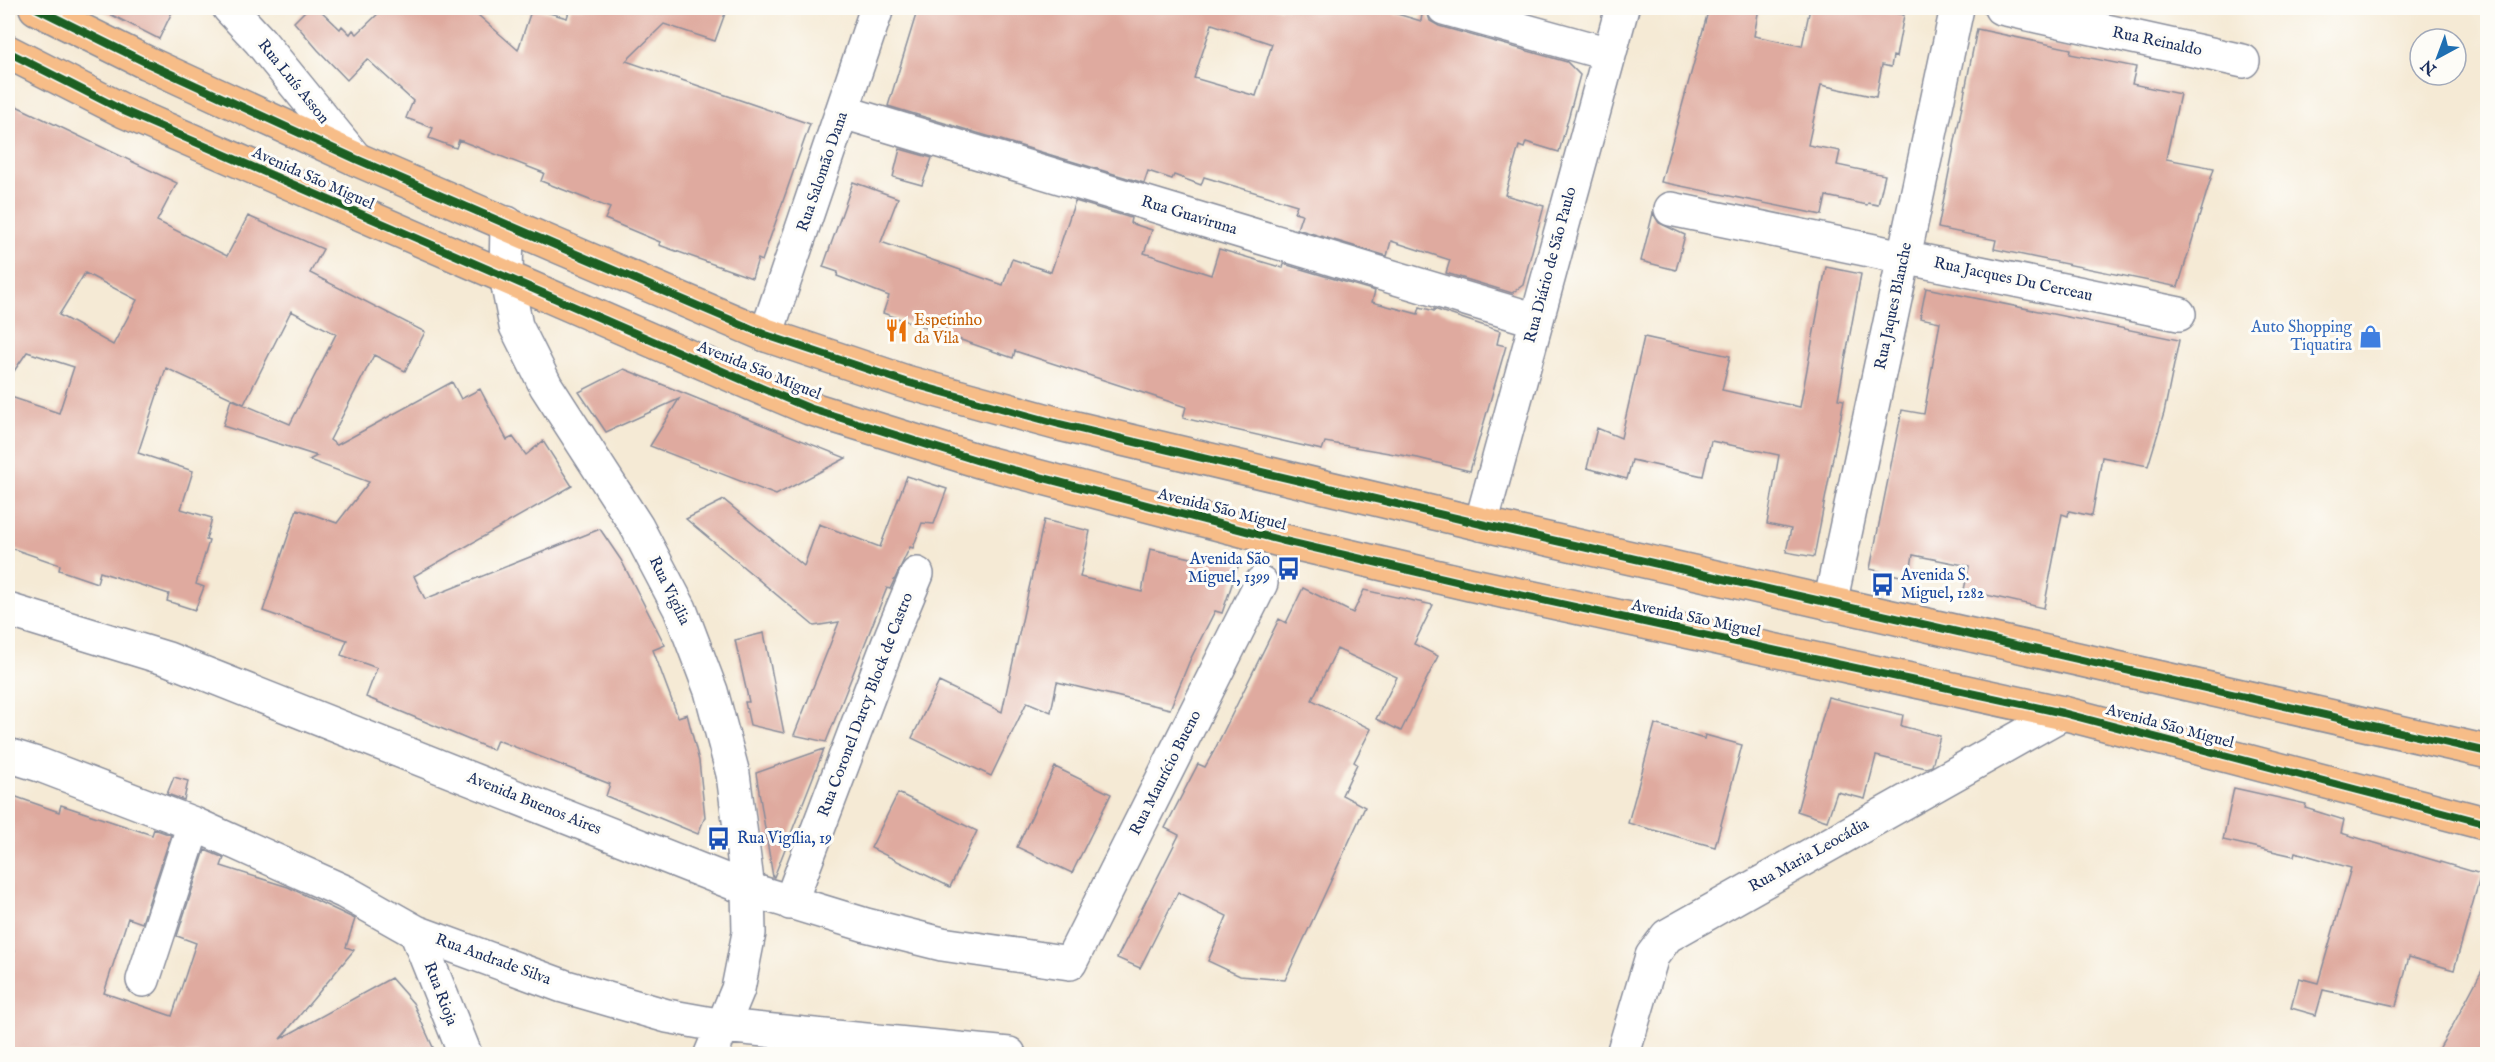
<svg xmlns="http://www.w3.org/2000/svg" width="2495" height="1062" font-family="'IM FELL English',serif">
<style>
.building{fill:#dfaa9f;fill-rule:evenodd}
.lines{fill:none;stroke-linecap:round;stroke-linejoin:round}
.minor-casing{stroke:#888c9a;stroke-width:36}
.major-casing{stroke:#888c9a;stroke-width:36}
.minor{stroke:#fff;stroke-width:33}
.major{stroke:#f7bd88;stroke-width:33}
.cycleway-casing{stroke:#fdfcf7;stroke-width:11}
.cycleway{stroke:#1b5e20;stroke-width:8}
.labels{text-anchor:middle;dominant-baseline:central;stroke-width:6;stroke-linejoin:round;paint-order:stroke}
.street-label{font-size:16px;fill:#1b2f5e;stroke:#fdfcf7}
.food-label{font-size:16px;fill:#c56008;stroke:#fdfcf7;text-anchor:start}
.shop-label{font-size:16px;fill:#366cbe;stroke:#fdfcf7;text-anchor:end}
.transit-label{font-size:16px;fill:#164399;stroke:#fdfcf7;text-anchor:start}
</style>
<rect width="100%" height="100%" fill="#fdfcf7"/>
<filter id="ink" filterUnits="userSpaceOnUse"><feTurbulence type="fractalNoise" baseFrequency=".0167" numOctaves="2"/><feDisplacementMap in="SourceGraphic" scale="12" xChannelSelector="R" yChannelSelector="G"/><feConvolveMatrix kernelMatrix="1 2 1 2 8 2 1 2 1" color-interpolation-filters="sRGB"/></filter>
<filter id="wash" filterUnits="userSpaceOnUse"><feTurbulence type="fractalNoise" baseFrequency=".008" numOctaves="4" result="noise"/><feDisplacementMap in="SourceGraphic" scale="24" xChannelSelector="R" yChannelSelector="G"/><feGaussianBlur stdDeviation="1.35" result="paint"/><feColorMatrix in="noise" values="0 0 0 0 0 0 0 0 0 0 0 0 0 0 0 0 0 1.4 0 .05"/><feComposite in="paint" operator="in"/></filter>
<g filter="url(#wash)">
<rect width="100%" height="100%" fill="#f5ead5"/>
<g id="blocks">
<path class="building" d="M98 8H174L159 39Z
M308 8H318L340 29 342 26 350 34 353 30 357 34 384 8H470L518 50 532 8 567 18 570 8H727L715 41 664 24 626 61 810 124 762 261 758 259 752 278 659 245 660 242 605 219 610 208 541 181 544 173 459 140 456 148 429 138 433 128 406 118 413 101 367 59 347 80 318 50 294 22Z
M918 8H1377L1421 21 1423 8H1426L1430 21 1439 26 1567 62 1580 75 1559 152 1526 142 1524 148 1519 146 1505 195 1544 206 1523 285 1512 293 1446 273 1450 260 1391 241 1387 256 1297 229 1302 214 1294 212 1297 205 1204 177 1201 185 1174 175 1172 179 1148 171 1144 183 888 106ZM1212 24 1272 44 1256 96 1194 78Z
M1709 8H1759L1754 36 1802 46 1810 8H1869L1904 15 1896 57 1893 56 1891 67 1882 65 1876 97 1821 85 1808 145 1840 151 1837 165 1885 175 1878 205 1868 203 1867 205 1826 196 1822 215 1661 182Z
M1977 29 2071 49 2070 54 2136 67 2132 84 2180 94 2166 159 2214 168 2178 287 1994 249 1996 240 1938 228Z
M8 102 177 183 157 221 227 256 248 216 323 249 310 273 425 332 405 371 374 355 330 440 337 445 452 382 461 399 480 389 507 440 513 437 526 455 543 441 572 486 414 576 425 599 600 529 621 560 665 645 653 650 678 717 687 714 699 761 705 817 698 834 606 796 610 784 497 740 493 750 366 697 377 668 341 655 347 640 263 611 297 509 337 523 369 482 309 460 317 456 223 426 231 399 290 424 336 334 291 311 244 404 166 368 138 453 193 471 181 509 212 518 206 540 209 541 196 584 204 587 195 610 167 601 169 594 100 572 97 583 59 570 60 565 8 547V396L59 413 74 367 27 352 8 380ZM85 273 137 300 113 345 59 315Z
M900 149 932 158 922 185 893 177Z
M853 182 898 198 881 242 1003 285 1012 259 1051 272 1075 201 1131 218 1130 223 1152 230 1144 253 1211 275 1219 249 1283 268 1284 264 1375 291 1372 302 1418 314 1420 307 1434 311V309L1500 331 1497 344 1506 346 1470 471 1418 458 1325 442 1322 450 1183 418 1186 407 1015 351 1013 358 883 313 889 296 837 276 838 272 823 267Z
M1653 213 1659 223 1685 235 1676 270 1641 261Z
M1826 267 1861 274 1838 399 1844 400 1814 557 1786 552 1791 529 1767 524 1779 455 1711 441 1703 476 1632 460 1627 479 1587 468 1597 428 1621 438 1644 337 1730 356 1722 390 1800 407Z
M1926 288 2179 340 2164 413 2148 466 2102 457 2092 516 2069 511 2068 516 2062 514 2044 608 1964 590 1969 566 1913 555 1909 578 1870 569 1902 410 1924 414 1940 322 1920 318Z
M624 369 728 411 846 458 776 495 650 446 679 399 606 432 579 392Z
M907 476 947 489 934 524 922 523 913 548 910 547 890 589 887 588 826 742 794 735 839 622 814 626 686 519 724 500 804 566 819 524 880 547Z
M1044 520 1090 531 1080 577 1142 592 1150 549 1205 561 1206 557 1239 564 1222 613 1215 611 1190 660 1170 709 1057 682 1051 712 1027 702 991 776 912 738 939 682 1002 712Z
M1303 588 1353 613 1364 590 1433 605 1414 644 1438 656 1401 731 1376 719 1397 677 1337 649 1312 700 1371 729 1354 762 1357 764 1342 795 1365 807 1285 980 1240 976 1208 961 1227 916 1178 892 1140 968 1117 958 1179 835 1165 828 1198 764 1205 767 1214 751 1279 619 1286 623Z
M764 633 784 733 750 725 745 702H749L735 640Z
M1828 697 1903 715 1901 726 1940 736 1932 766 1926 768 1876 756 1865 799 1837 792 1827 821 1797 811Z
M1655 724 1704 739 1705 735 1742 745 1715 847 1628 823Z
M824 749 774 877H773L756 773Z
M1055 767 1111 794 1072 873 1017 847Z
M174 777 188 781 184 800 167 794Z
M2234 788 2306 804 2305 808 2344 820 2341 833 2481 874 2454 970 2409 957 2396 1006 2323 990 2316 1015 2291 1008 2299 978 2318 983 2351 868 2295 852 2294 856 2223 840Z
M898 793 977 831 950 887 871 848Z
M8 794 59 812 61 805 152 835 154 829 171 835 142 923 128 918 104 993 172 1016 196 943 177 936 205 850 224 858 221 866 288 887 355 919 346 947 354 950 280 1039 391 978 413 1003 436 1054H8V974L15 951 8 949Z
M2487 961V1054H2436L2453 1025Z"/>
</g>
</g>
<g filter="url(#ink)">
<use href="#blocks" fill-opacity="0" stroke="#888c9a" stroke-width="1.5"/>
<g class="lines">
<defs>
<path id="minor" d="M229 8 260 41 356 159
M1444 8 1609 54
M2001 8 2243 61
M843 112 1536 320
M1671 209 2179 314
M507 223 506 276 516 326 546 386 637 527 680 609 711 691 733 774 748 889 749 933 738 989 711 1054
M766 335 877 8
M1481 524 1622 8
M1830 604 1957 8
M8 610 168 659 748 889 866 925 942 944 1070 963 1261 583
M8 755 40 765 194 824 345 892 416 932 563 986 667 1016 723 1026 1009 1054
M790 903 892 634 917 574
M416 932 465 1054
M143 980 194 824
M1623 1054 1652 956 1667 936 2063 713"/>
<path id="major" d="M36 8 147 63 356 159 555 245 766 335 906 382 1059 424 1481 524 2488 752
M8 52 124 111 752 384 809 408 979 461 1280 540 1469 584 2063 713 2488 824"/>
</defs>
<use href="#minor" class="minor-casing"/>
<use href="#major" class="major-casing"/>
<use href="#minor" class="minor"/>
<use href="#major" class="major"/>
<defs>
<path id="cycleway" d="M36 8 147 63 356 159 555 245 766 335 906 382 1059 424 1481 524 2488 752
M8 52 124 111 752 384 809 408 979 461 1280 540 1469 584 2063 713 2488 824"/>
</defs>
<use href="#cycleway" class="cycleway-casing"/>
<use href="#cycleway" class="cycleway"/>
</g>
</g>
<defs>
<symbol id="restaurant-bare" viewBox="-9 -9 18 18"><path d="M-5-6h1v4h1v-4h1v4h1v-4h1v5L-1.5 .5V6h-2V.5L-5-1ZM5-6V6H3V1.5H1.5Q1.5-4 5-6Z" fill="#e8710a" stroke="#fdfcf7" stroke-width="2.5" paint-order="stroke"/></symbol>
<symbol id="shop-bare" viewBox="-9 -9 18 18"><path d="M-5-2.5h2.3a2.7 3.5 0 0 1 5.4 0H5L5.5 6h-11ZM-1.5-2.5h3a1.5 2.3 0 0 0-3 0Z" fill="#3f7fe0" stroke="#fdfcf7" stroke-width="2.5" paint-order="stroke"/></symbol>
<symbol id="bus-bare" viewBox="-9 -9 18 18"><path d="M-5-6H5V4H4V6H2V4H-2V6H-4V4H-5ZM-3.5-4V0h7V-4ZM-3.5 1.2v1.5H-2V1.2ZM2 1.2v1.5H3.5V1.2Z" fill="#1a4fb4" stroke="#fdfcf7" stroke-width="2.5" paint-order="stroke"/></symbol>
</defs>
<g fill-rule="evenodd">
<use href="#restaurant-bare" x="880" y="314" width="33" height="33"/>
<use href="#shop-bare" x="2354" y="320" width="33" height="33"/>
<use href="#bus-bare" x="1272" y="552" width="33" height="33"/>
<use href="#bus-bare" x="1866" y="568" width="33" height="33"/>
<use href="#bus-bare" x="702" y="822" width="33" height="33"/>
</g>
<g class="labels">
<g class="street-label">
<text transform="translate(2157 42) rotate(12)">Rua Reinaldo</text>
<text transform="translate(293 82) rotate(51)">Rua Luís Asson</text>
<text transform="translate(823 172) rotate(-71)">Rua Salomão Dana</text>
<text transform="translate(313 179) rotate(24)">Avenida São Miguel</text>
<text transform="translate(1189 216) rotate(17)">Rua Guaviruna</text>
<text transform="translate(1551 265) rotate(-75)">Rua Diário de São Paulo</text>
<text transform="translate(2013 280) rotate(12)">Rua Jacques Du Cerceau</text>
<text transform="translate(1894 306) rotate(-78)">Rua Jaques Blanche</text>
<text transform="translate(759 371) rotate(22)">Avenida São Miguel</text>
<text transform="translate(1222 510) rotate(14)">Avenida São Miguel</text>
<text transform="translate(669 591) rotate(64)">Rua Vigilia</text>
<text transform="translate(1696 619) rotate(12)">Avenida São Miguel</text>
<text transform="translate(866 705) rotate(-69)">Rua Coronel Darcy Block de Castro</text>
<text transform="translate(2170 727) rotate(15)">Avenida São Miguel</text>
<text transform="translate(1166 773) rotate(-63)">Rua Maurício Bueno</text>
<text transform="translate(534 804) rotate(22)">Avenida Buenos Aires</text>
<text transform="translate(1809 856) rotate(-29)">Rua Maria Leocádia</text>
<text transform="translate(493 960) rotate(20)">Rua Andrade Silva</text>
<text transform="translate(440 994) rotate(69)">Rua Rioja</text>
</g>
<g class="food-label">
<text x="914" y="321">Espetinho<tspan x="914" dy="18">da Vila</tspan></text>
</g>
<g class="shop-label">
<text x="2352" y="328">Auto Shopping<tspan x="2352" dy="18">Tiquatira</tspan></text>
</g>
<g class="transit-label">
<text x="1270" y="560" text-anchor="end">Avenida São<tspan x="1270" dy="18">Miguel, 1399</tspan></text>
<text x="1901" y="576">Avenida S.<tspan x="1901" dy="18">Miguel, 1282</tspan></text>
<text x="737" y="839">Rua Vigília, 19</text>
</g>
</g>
<rect width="2495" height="1062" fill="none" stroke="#fdfcf7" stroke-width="30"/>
<g transform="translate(2438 57) rotate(221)"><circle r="28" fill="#fdfcf7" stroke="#a3aaba" stroke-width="1.5"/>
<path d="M0-4.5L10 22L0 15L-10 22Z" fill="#1f6fb2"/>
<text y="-9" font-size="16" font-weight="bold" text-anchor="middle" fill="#1b2f5e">N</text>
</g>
</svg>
